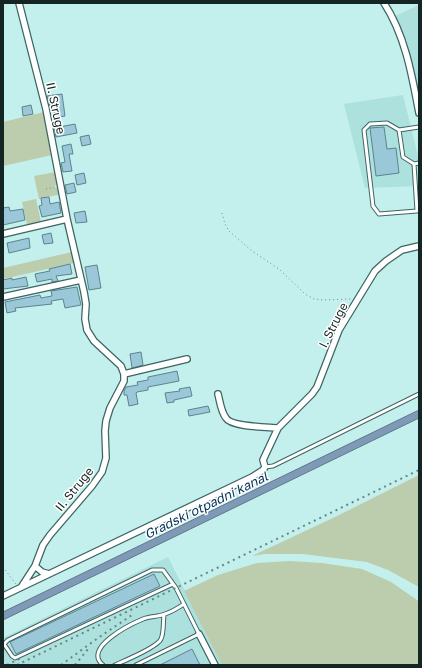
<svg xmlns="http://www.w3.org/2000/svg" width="422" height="668" font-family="'Golos Text',sans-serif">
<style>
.built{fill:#ade1de}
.green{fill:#bbcdac}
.water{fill:#7f9ab7;stroke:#5f778b}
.building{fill:#9ac8d8;stroke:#5d838f}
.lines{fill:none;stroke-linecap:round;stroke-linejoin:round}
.service-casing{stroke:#3d6563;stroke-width:5}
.minor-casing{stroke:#3d6563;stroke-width:8}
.path{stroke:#6b8987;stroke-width:1;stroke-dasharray:1 3;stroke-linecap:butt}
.service{stroke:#fff;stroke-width:3}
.minor{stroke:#fff;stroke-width:5.5}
.rail{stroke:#688684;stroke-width:2;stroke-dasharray:2 4;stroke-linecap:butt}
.labels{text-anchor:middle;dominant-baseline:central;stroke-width:3;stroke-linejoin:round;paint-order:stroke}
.street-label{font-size:12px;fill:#142524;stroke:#fff}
.water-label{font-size:13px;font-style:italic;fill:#022e54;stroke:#fff}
</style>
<rect width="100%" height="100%" fill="#c3efec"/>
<path class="built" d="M419 5V98L405 44 395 16Z
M403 95 419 160V186L365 188 344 104Z
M168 557 222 665H3V638Z"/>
<path class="green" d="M44 112 52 155 3 166V122Z
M56 172 58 184 54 186V188L58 187 61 194 39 199 34 176Z
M36 199 41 222 27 225 22 202Z
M72 252 74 263 3 279V268Z
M419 475V587L388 570 367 562 303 554H264L252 556 335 517Z
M289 561 322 563 362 569 391 582 417 600 419 602V665H222L184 591 218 575 257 563Z"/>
<path class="water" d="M419 410V418L3 620V612Z"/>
<path class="building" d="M62 94 65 116 55 118 53 105 50 106 47 96Z
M31 105 33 114 23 116 22 107Z
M75 124 77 133 56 137 54 128Z
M384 127 387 149 396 148 399 173 376 176 370 128Z
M89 135 91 144 82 146 80 137Z
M71 144 73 154H69L72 171 63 172 61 163 65 162 62 146Z
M84 173 86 183 77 185 75 175Z
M74 183 76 192 67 194 65 185Z
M49 197 50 204 59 202 61 213 42 217 39 206 42 205 41 198Z
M9 207 10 211 23 209 25 220 3 225V208Z
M85 211 87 222 76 223 74 213Z
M51 233 53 243 44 244 42 235Z
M29 238 30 248 9 253 7 243Z
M70 264 72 274 56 276 58 281 52 282V279L37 282 35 274 50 271 49 269Z
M97 265 101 288 89 290 85 267Z
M26 277 28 286 3 289V280L12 278V280Z
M77 287 81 305 65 308 63 299 51 301 52 304 15 308 16 311 7 313 5 302 40 295 41 298 52 296 51 291Z
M141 352 143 365 132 368 130 354Z
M177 371 179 381 148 387V390L137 392 136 393 138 404 129 406 127 395H124V391L126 387 138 385 137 382 148 380V377Z
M190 387 192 396 174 400V402L167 403 165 393 180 391 179 389Z
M208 406 210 412 189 416 188 410Z
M154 574 160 586 16 654 10 642Z
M192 649 200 665H160Z"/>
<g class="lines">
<defs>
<path id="service" d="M419 127 399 130 387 123 370 124 364 130 373 206 379 214 417 211 414 164 419 163
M399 130 403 157 414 164
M265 467 273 466 419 394
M4 644 12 656 15 658 173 584
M3 645 8 640 152 570H163L176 588 199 634 136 665
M103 665C82 648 131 624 143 619 150 616 158 617 165 614 171 612 178 608 184 604
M115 665C124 661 158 647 161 639 164 633 163 622 164 615"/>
<path id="minor" d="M19 3 46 109 67 219 84 292 86 304 85 319 87 330 94 341 121 366 124 374V381L110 408 106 421 105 431 106 458 102 472 92 486 50 535 43 545 35 566 22 586
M384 3C405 35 412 75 419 113
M3 234 67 219
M3 297 81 280
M124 374 187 359
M218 394C220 402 221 412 226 418 231 427 268 427 278 428
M35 566 42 572 49 574
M3 596 252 477 263 470 265 467 263 460 278 428 312 394 317 387 339 330 375 271 386 261 402 250 419 246
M199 634 215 665"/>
</defs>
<use href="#service" class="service-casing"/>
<use href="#minor" class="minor-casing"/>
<path class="path" d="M46 189 55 187
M222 213 225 224 229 231 252 251 279 269 305 294 314 299 324 300 351 299
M3 567 16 584"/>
<use href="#service" class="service"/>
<use href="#minor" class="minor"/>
<path class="rail" d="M7 665 21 658
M17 665 419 470
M61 665 98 638 132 615
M75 665 88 649"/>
</g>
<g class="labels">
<g class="street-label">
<text transform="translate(56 108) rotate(78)">II. Struge</text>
<text transform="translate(333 325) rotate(-63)">I. Struge</text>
<text transform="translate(74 489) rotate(-51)">II. Struge</text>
</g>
<g class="water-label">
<text transform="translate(206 505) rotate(-26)">Gradski otpadni kanal</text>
</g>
</g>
<rect width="422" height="668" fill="none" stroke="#142524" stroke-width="8"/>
</svg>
